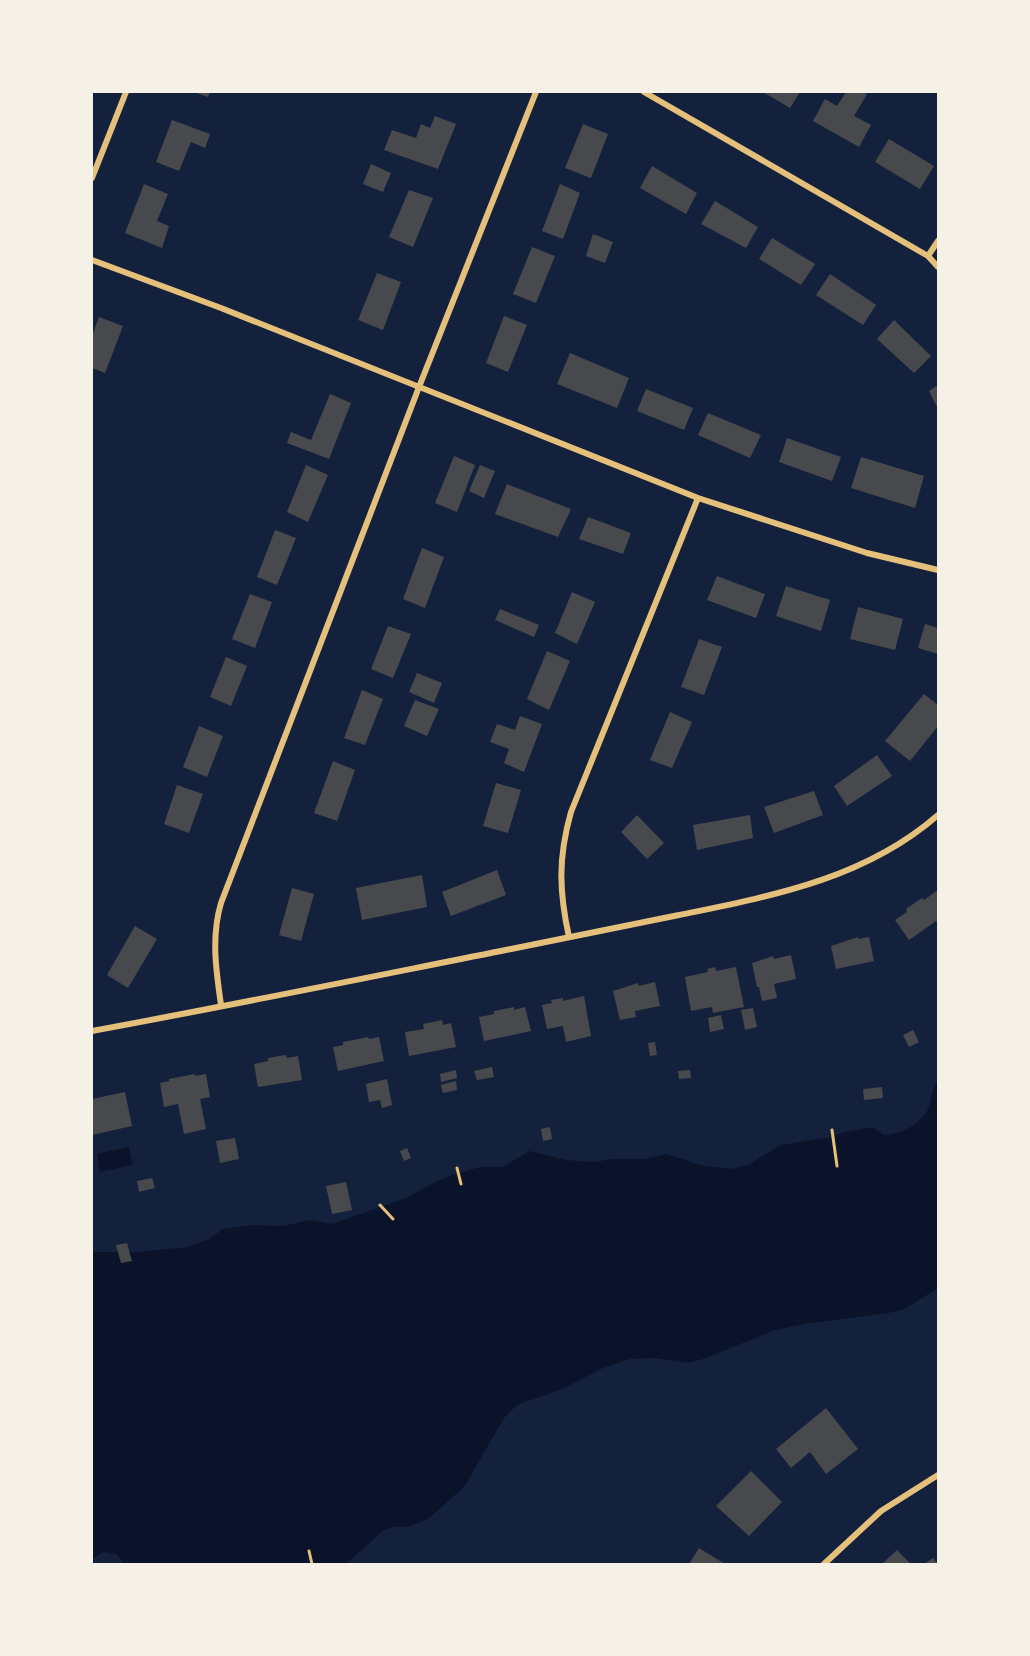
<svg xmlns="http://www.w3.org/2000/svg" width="1030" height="1656" font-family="Lora,serif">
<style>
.water{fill:#0b132b}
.building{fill:#48494c}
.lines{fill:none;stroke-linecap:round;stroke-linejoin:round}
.path{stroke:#e5c07b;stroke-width:3}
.minor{stroke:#e5c07b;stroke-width:6}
</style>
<rect width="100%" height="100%" fill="#14213d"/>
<path class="water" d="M937 1082 938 1288 905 1309 888 1313 804 1324 775 1330 703 1359 688 1363 653 1358 630 1359 603 1368 562 1389 517 1405 504 1418 464 1487 428 1519 407 1527H392L384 1530 346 1564H125L116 1554 104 1552 92 1559V1252H137L188 1247 209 1239 223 1229 251 1225 283 1226 310 1220 332 1224 406 1198 437 1181 452 1175 480 1167H503L529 1151 566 1160 593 1162 613 1159H644L666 1154 704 1166 731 1169 748 1165 781 1145 831 1137 845 1132 868 1128H874L884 1135C901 1134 920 1125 928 1109 932 1099 930 1093 937 1082Z
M129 1147 133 1165 100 1172 97 1154Z"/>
<path class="building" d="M194 92H210L208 97Z
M763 92H800L790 108Z
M846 92H863L867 94 854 116 871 125 859 147 813 121 825 99 837 106Z
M435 116 456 124 438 169 384 150 392 130 416 138 421 124 430 128Z
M172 120 210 134 205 148 191 142 179 171 156 162Z
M583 124 608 134 591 178 565 168Z
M889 139 934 166 920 189 875 162Z
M371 164 391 173 383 192 363 184Z
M652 166 697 193 686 214 640 188Z
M144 184 168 194 157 221 169 226 162 248 125 233Z
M560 184 580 193 563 239 542 231Z
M409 190 433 198 413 247 389 237Z
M715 201 758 227 746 248 701 224Z
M593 234 613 242 605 263 586 256Z
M772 238 815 264 801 285 759 259Z
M532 247 555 256 536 303 513 294Z
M377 273 401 282 383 330 358 320Z
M830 274 876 305 863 325 816 295Z
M504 316 527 325 508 372 486 363Z
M99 317 123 326 105 373 92 368V336Z
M894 320 931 356 914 373 877 339Z
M570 353 629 378 617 408 557 384Z
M938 385V409L929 391Z
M646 389 693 408 684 430 637 411Z
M330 394 351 403 329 459 287 443 291 432 311 440Z
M708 413 761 435 750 458 698 435Z
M787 438 841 457 832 481 779 462Z
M454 456 475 465 457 512 435 503Z
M861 457 924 476 915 508 851 488Z
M306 465 328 475 308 522 287 512Z
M480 465 495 471 484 498 469 491Z
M507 484 571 509 558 537 495 514Z
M588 517 631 533 623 554 579 539Z
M275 530 296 538 277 585 257 577Z
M422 548 444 557 425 608 403 599Z
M717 576 765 594 756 618 707 600Z
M786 586 830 600 821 631 776 616Z
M572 592 595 602 577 644 555 633Z
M250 594 272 602 255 648 232 639Z
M858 607 903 619 895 650 850 639Z
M500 609 539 625 534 637 495 620Z
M925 624 938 628V654L918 648Z
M388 626 411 634 393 678 371 669Z
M699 639 722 647 704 695 681 687Z
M547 651 570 661 549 710 527 699Z
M226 657 247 666 231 706 210 697Z
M417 673 442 683 434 703 409 692Z
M362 690 383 699 365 745 344 738Z
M924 694 938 705V726L910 761 885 741Z
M415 700 439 709 427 736 404 726Z
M670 712 692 722 672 768 650 760Z
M520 716 542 724 524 772 504 763 509 749 490 742 497 724 515 730Z
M199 726 223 736 207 777 183 767Z
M877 755 892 776 847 806 834 786Z
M333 761 355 770 337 821 314 813Z
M496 783 521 790 508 833 483 826Z
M177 785 203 794 189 833 164 824Z
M814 791 823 815 774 833 764 807Z
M637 815 664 843 647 859 621 832Z
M750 815 753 838 697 850 693 825Z
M497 870 506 895 451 916 442 892Z
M422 875 427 907 362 920 356 888Z
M292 888 314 894 301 941 279 935Z
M938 890V924L936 921 909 940 895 920 907 912 906 909 922 898 924 900Z
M135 926 157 939 128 988 107 975Z
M858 937V939L869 937 874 961 836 969 831 946Z
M791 955 796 979 774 984 777 998 762 1001 759 987H757L752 963 773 956 774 959Z
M715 967 716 971 736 967 744 1007 713 1013 712 1007 691 1011 685 977 708 972 707 969Z
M655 982 660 1006 635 1011 636 1017 620 1020 613 991 638 983 639 986Z
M584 996 591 1036 566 1042 563 1026 547 1029 542 1005 552 1003 551 1000 563 998V1001Z
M514 1007V1010L525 1007 531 1031 484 1041 479 1017 494 1014V1011Z
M753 1008 757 1027 745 1030 741 1010Z
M721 1015 724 1029 710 1032 708 1018Z
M442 1020 443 1025 451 1023 456 1047 409 1056 405 1032 424 1029 423 1024Z
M913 1030 919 1042 909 1047 903 1035Z
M368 1037 369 1039 379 1037 384 1061 338 1071 333 1047 343 1045V1042Z
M655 1042 657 1055 650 1056 648 1043Z
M286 1055 287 1058 298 1056 302 1080 258 1087 254 1064 268 1061V1058Z
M492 1067 494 1077 477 1080 474 1071Z
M456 1070 457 1078 441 1082 440 1074Z
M690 1070 691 1078 679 1079 678 1071Z
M195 1074V1076L206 1074 210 1097 200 1099 206 1129 184 1134 178 1104 164 1107 160 1083 169 1081V1079Z
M387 1079 392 1105 382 1108 380 1100 369 1102 366 1084Z
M456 1081 457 1090 443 1093 441 1085Z
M882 1087 883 1098 864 1100 863 1089Z
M125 1092 132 1126 92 1135V1099Z
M550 1127 552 1139 543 1141 541 1129Z
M235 1138 239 1159 220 1163 216 1141Z
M407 1148 411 1158 404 1161 400 1151Z
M152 1178 155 1188 139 1192 137 1181Z
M346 1182 352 1210 332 1214 326 1186Z
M127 1243 132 1261 121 1263 116 1245Z
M826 1408 858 1449 826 1474 810 1452 791 1468 776 1449Z
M751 1471 782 1502 749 1536 716 1506Z
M699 1548 725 1564H689Z
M897 1550 911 1564H882Z
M933 1558 938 1564H924Z"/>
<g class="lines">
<path class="path" d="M832 1130 837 1166
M457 1168 461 1184
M380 1205 393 1219
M309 1551 312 1564"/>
<path class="minor" d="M644 92 928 256 938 267
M92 178 126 92
M928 256 938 241
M92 260 221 308 698 498 867 553 938 570
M569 937C559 891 558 858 571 812L698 498
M221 1005C216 970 211 937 221 903L419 387 536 92
M92 1031C228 1006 365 978 501 951 561 939 620 927 679 915 772 896 865 879 938 815
M824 1564 881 1511 938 1475"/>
</g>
<rect width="1030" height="1656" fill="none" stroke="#f6f1e7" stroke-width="186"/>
</svg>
